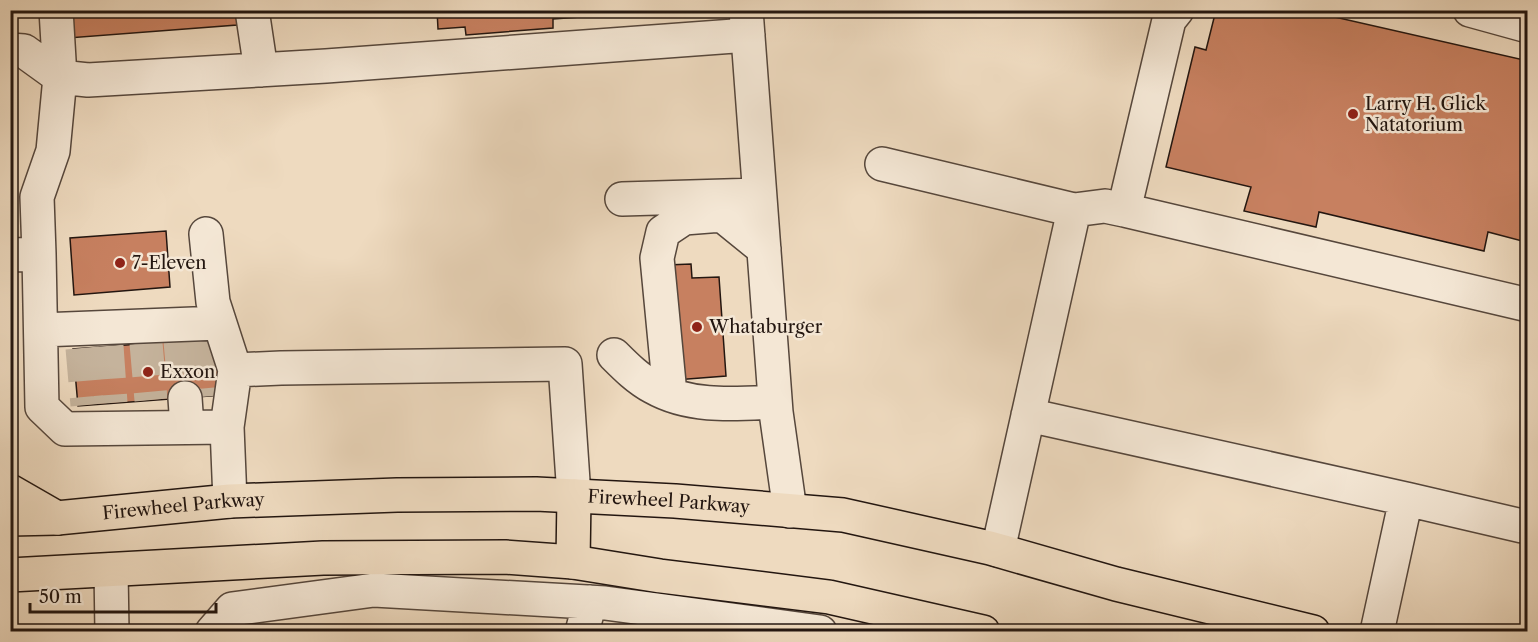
<svg xmlns="http://www.w3.org/2000/svg" width="1538" height="642" font-family="'Libre Caslon Text',serif">
<style>
.building{fill:#c78060;stroke:#231610;stroke-width:1.5}
.lines{fill:none;stroke-linecap:round;stroke-linejoin:round}
.minor-tunnel{stroke:#c5b39c;stroke-width:33;stroke-dasharray:33 16;stroke-linecap:butt}
.minor-casing{stroke:#56473c;stroke-width:36}
.major-casing{stroke:#231610;stroke-width:36}
.minor{stroke:#f4e7d5;stroke-width:33}
.major{stroke:#eedabf;stroke-width:33}
.poi-dot{fill:#8f2418;stroke:#f4e7d5;stroke-width:2}
.labels{text-anchor:middle;dominant-baseline:central;stroke-width:5;stroke-linejoin:round;paint-order:stroke}
.poi-label{font-size:18px;fill:#231610;stroke:#f4e7d5;text-anchor:start}
.street-label{font-size:18px;fill:#231610;stroke:#f4e7d5}
</style>
<rect width="100%" height="100%" fill="#eedabf"/>
<filter id="stains"><feTurbulence type="fractalNoise" baseFrequency=".00333" numOctaves="4"/><feColorMatrix values="0 0 0 0 .2 0 0 0 0 .09 0 0 0 0 .02 0 0 0 .5 -.17"/></filter>
<radialGradient id="worn" r=".72"><stop offset=".6" stop-color="#630" stop-opacity="0"/><stop offset="1" stop-color="#630" stop-opacity=".3"/></radialGradient>
<path class="building" d="M67 10H236L237 25 68 38Z
M437 10H580V17L553 19V28L466 35 465 27 438 29Z
M1216 10H1304L1528 61 1526 242 1488 232 1484 251 1319 212 1316 227 1244 211 1251 187 1166 167 1195 47 1206 50Z
M166 231 170 287 74 295 70 238Z
M691 264 692 278 719 277 726 376 675 380 667 265Z
M218 338 222 395 78 406 73 349Z"/>
<g class="lines">
<path class="minor-tunnel" d="M207 339 212 396
M180 341 185 398
M146 343 151 400
M107 346 111 403
M82 348 87 405"/>
<defs>
<path id="minor" d="M252 10 261 70
M746 10 776 412 790 511
M1470 10 1528 26
M10 50 24 51 60 77 88 80 326 66 748 35
M882 164 1074 210
M622 199 759 195
M1124 210 1169 20 1177 10
M206 234 213 302 235 370
M39 254 37 197 53 151 60 77 56 10
M10 255 39 254 42 407 65 429 227 427 230 501
M41 330 219 323
M614 355C626 367 638 379 653 387 690 408 734 404 775 402
M670 394 657 258 663 232 684 218 722 215 764 249
M185 398 187 427
M1028 415 1406 499
M227 427 235 370 281 368 565 364 574 496
M998 550 1074 210 1105 206 1124 210 1528 305
M111 570 112 632
M212 632 232 609 374 590 605 603 820 632
M582 632 590 602
M1377 632 1406 499 1522 526 1528 524"/>
<g id="major">
<path d="M10 491 57 518"/>
<path id="s1" d="M10 519 57 518 230 501 397 495 536 494 675 501 843 515 990 548 1116 584 1313 632"/>
<path d="M573 562 574 496"/>
<path d="M10 575 323 558 505 557 573 562 660 576 829 597 983 632"/>
</g>
</defs>
<use href="#minor" class="minor-casing"/>
<use href="#major" class="major-casing"/>
<use href="#minor" class="minor"/>
<use href="#major" class="major"/>
</g>
<g class="poi-dot">
<circle cx="1353" cy="114" r="6"/>
<circle cx="120" cy="263" r="6"/>
<circle cx="697" cy="327" r="6"/>
<circle cx="148" cy="372" r="6"/>
</g>
<g class="labels">
<g class="poi-label">
<text x="1365" y="104">Larry H. Glick<tspan x="1365" dy="21">Natatorium</tspan></text>
<text x="132" y="263">7-Eleven</text>
<text x="709" y="327">Whataburger</text>
<text x="160" y="372">Exxon</text>
</g>
<g class="street-label">
<text stroke="none"><textPath href="#s1" startOffset="660">Firewheel Parkway</textPath></text>
<text stroke="none"><textPath href="#s1" startOffset="174">Firewheel Parkway</textPath></text>
</g>
</g>
<rect width="1538" height="642" fill="none" stroke="#eedabf" stroke-width="36"/>
<rect x="12" y="12" width="1514" height="618" fill="none" stroke="#231610" stroke-width="3"/>
<rect x="18" y="18" width="1502" height="606" fill="none" stroke="#231610" stroke-width="1.5"/>
<path d="M30 603v9h186v-9" fill="none" stroke="#231610" stroke-width="3"/>
<text x="39" y="603" font-size="18" fill="#231610" stroke="#f4e7d5" stroke-width="4.5" paint-order="stroke">50 m</text>
<rect width="100%" height="100%" filter="url(#stains)"/>
<rect width="100%" height="100%" fill="url(#worn)"/>
</svg>
